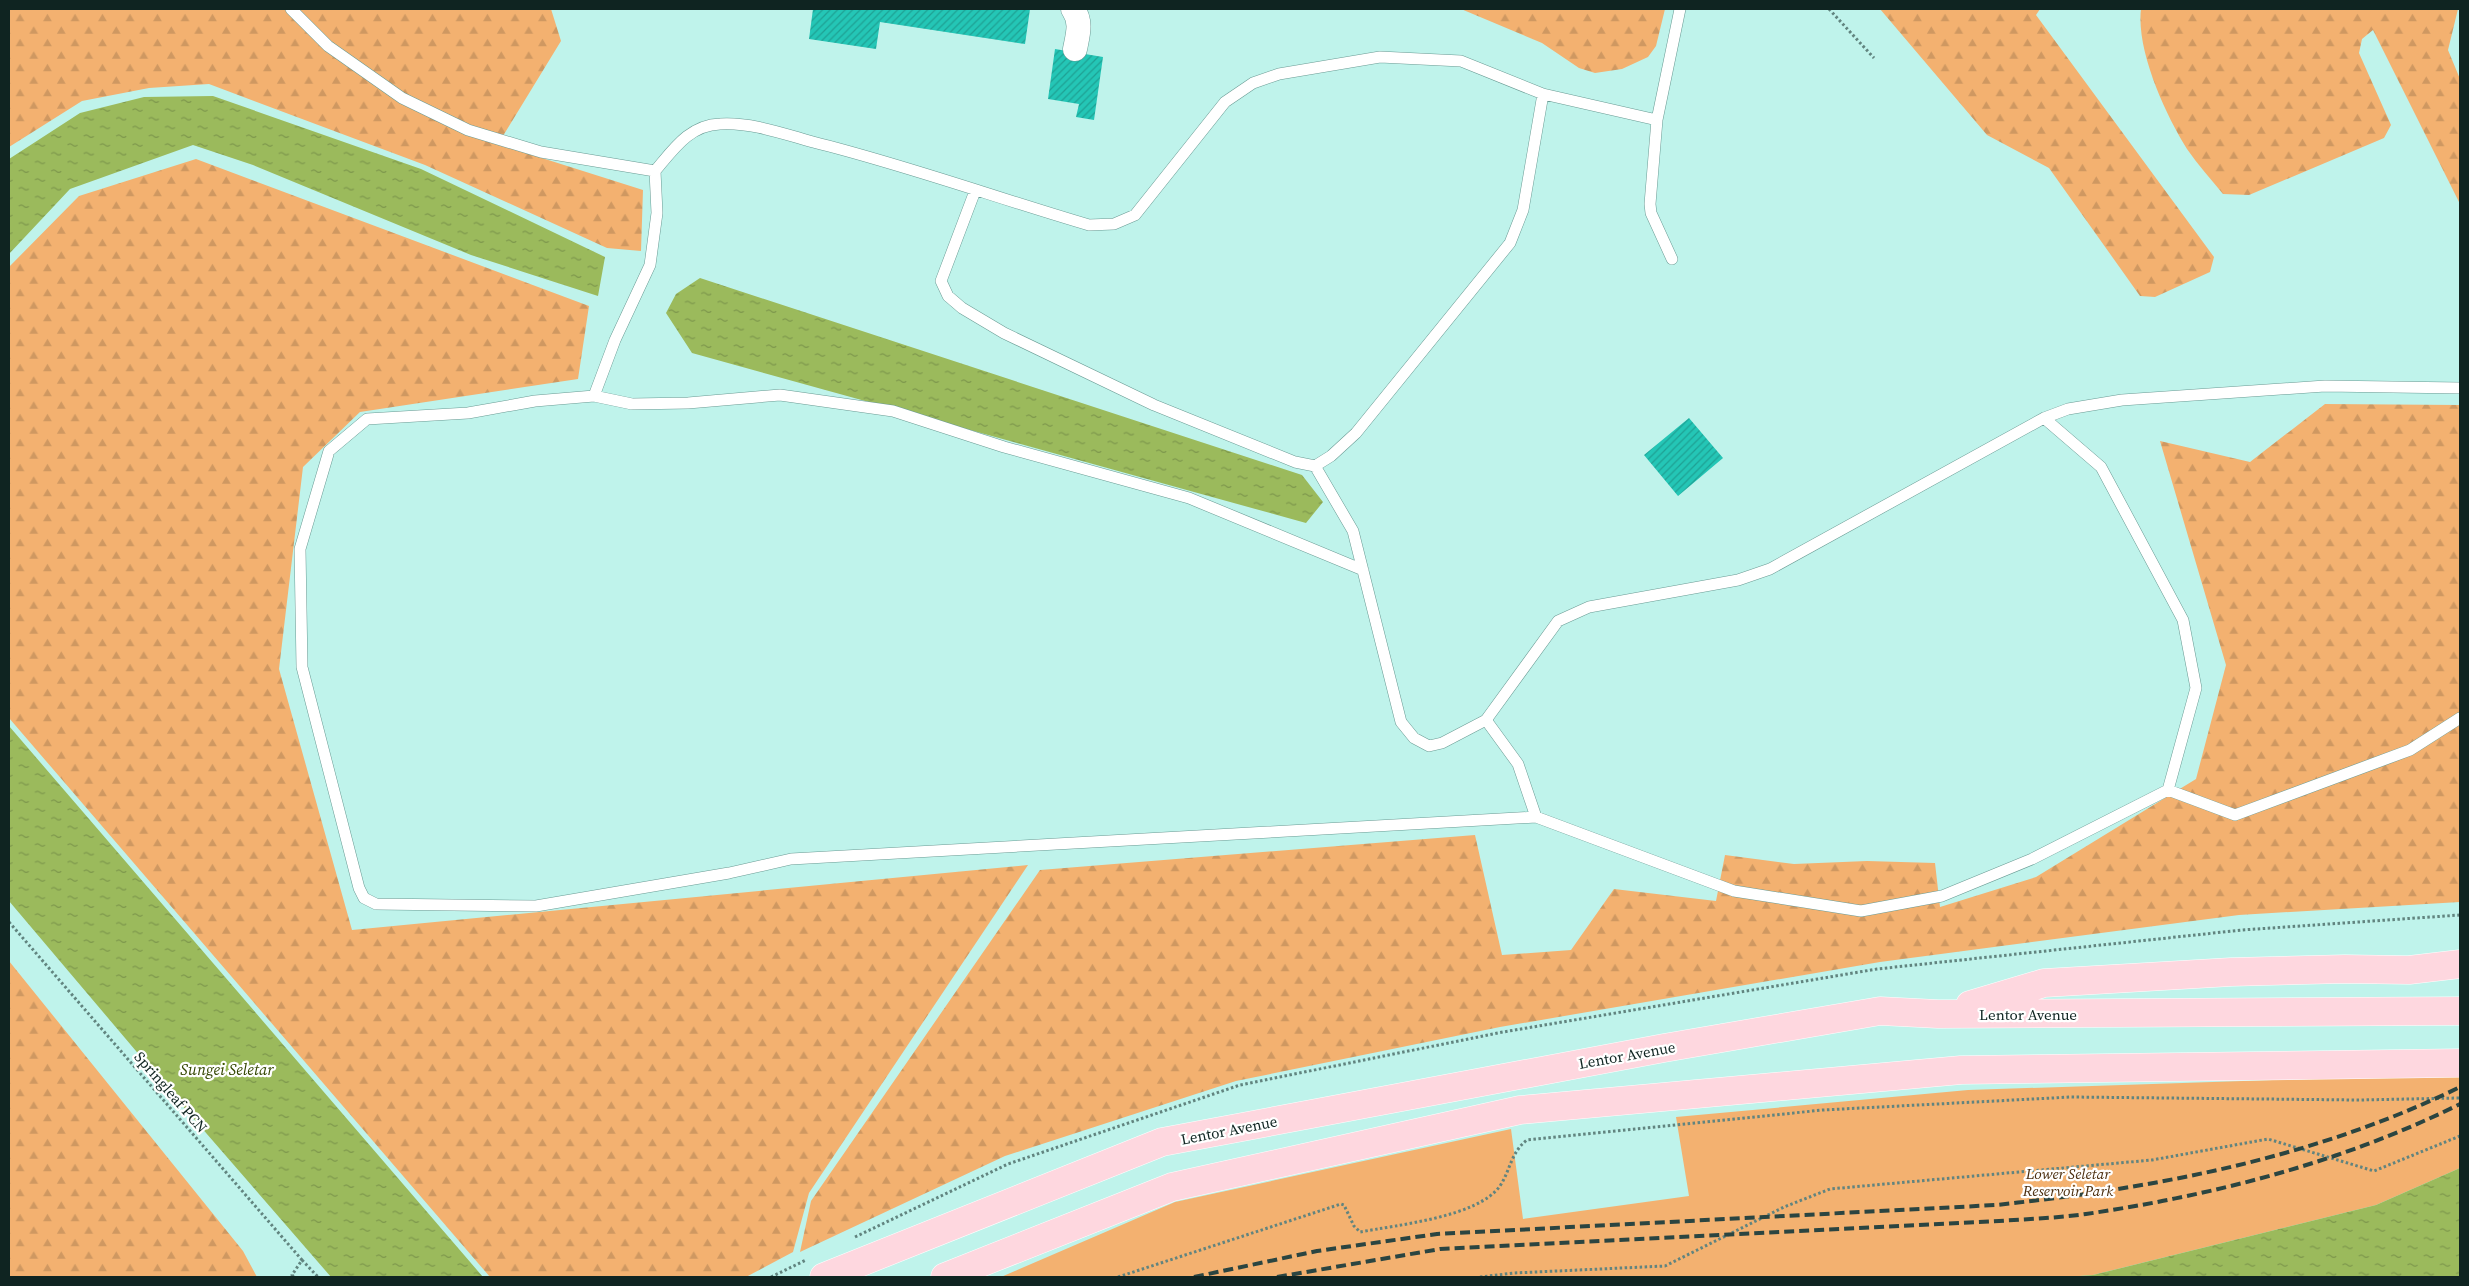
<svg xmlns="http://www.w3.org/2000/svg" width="2469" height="1286" font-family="'Source Serif 4',serif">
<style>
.green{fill:#f3b170}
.forest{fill:url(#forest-firs)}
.water{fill:url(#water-ripples)}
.building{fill:url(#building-hatch)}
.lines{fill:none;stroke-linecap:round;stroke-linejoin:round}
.service-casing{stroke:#6a9b94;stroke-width:12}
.minor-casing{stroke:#6a9b94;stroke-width:25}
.primary-casing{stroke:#fff;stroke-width:29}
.path{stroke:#61847f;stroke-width:3;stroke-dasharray:2.5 2.5;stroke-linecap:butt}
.service{stroke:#fff;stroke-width:11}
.minor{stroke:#fff;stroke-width:24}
.primary{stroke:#fed7df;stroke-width:28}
.rail{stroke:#2b4541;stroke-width:4;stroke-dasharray:10 5;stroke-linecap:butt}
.labels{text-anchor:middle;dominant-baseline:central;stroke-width:4.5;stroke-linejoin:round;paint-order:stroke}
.street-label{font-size:15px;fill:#0f2421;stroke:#fff}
.park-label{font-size:15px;font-style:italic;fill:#4b2d0d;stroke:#fff}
.water-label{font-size:16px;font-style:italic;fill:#344600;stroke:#fff}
</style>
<defs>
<pattern id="forest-firs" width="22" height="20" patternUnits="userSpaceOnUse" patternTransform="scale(1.25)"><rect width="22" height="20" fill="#f3b170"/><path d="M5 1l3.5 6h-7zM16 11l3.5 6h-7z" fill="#cf9861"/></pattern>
<pattern id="water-ripples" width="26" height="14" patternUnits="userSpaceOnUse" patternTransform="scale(1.25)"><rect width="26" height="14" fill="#9bba5c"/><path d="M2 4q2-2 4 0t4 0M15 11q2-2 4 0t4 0" fill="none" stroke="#7d974c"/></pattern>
<pattern id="building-hatch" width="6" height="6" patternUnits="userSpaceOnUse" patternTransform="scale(1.25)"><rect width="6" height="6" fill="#24c6b6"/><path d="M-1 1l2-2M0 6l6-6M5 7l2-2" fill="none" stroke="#1ea194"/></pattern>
</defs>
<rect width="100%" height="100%" fill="#bff3eb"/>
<path class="green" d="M2460 1074V1168L2376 1205 2093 1275 2066 1277H1001L1175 1202 1511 1129 1523 1219 1689 1196 1676 1117 1968 1090Z"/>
<path class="forest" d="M9 9H551L561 41 498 144 643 190 641 251 607 248 425 165 209 84 149 88 82 101 9 147Z
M1461 9H1665L1656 46 1648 57 1622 69 1595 73 1579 68 1542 43Z
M1880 9H2040L2036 15 2214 257 2210 272 2155 297 2140 296 2049 168 1987 135Z
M2141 9H2458L2448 50 2460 79V204L2373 30 2362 39 2359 53 2391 125 2384 138 2249 195 2223 194C2211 179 2198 165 2187 149 2165 114 2136 50 2141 9Z
M196 159 589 306 578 379 360 412 303 467 279 669 352 930 1028 865 809 1193 793 1252 746 1277H490L9 718V267L79 196Z
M2325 404 2460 405V902L2239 915 1880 962 1500 1027 1236 1081 1005 1156 800 1252 811 1201 1040 870 1475 835 1502 955 1571 950 1614 889 1716 901 1725 855 1794 864 1867 861 1935 863 1940 907 2036 877 2196 779 2226 665 2160 441 2250 462Z
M9 961 243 1251 257 1277H9Z"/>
<path class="water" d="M213 96 421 169 605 257 598 296 471 255 253 165 193 145 70 189 9 254V159L80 113 144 97Z
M700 278 1302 475 1323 502 1306 523 692 353 666 313 676 294Z
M9 726 483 1277H331L180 1103 9 901Z
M2460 1168V1277H2066L2093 1275 2376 1205Z"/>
<path class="building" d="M813 9H1030L1025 44 880 22 876 49 809 39Z
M1055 49 1103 57 1094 120 1076 117 1079 104 1048 99Z
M1689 418 1723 458 1678 496 1644 455Z"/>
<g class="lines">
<defs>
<path id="service" d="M291 9 328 46 402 98 468 130 541 152 655 171
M975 191 941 281 948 296 962 308 1004 333 1154 405 1295 462 1315 466 1331 456 1356 433 1510 243 1523 210 1543 94
M1672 259 1651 213 1650 204 1657 120 1680 9
M594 396 615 340 650 265 657 213 655 171C673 150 689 125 720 124 751 122 784 134 813 142 906 165 997 198 1089 225L1114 224 1135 215 1225 102 1253 83 1279 74 1380 57 1461 61 1543 94 1657 120
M1315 466 1353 531 1401 722 1414 738 1429 746 1442 743 1486 720 1558 621 1589 607 1738 580 1770 569 2044 418 2068 409 2122 400 2325 386 2460 388
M1363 570 1189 498 1004 447 893 411 780 395 688 403 632 404 594 396 535 401 468 413 367 419 329 451 300 549 302 667 359 888 364 898 376 904 536 906 729 873 791 859 1536 817 1734 891 1861 911 1942 896 2032 859 2168 790 2196 688 2183 620 2101 467 2044 418
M1486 720 1518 764 1536 817
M2168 790 2235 815 2410 750 2460 718"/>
<path id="minor" d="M1073 9C1082 22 1078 34 1075 49"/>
<path id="primary" d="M1970 1005 2044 983 2231 972 2345 969 2409 970 2460 964
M824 1277 1162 1142 1664 1048 1880 1011 1938 1014 2460 1011
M945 1277 1172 1187 1520 1110 1961 1070 2460 1063"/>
</defs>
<use href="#service" class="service-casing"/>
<use href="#minor" class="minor-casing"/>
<use href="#primary" class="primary-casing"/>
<path class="path" d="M1829 9 1874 58
M9 922 302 1260 292 1275 294 1277
M855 1237 1008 1164 1240 1085 1503 1032 1877 969 2242 930 2460 915
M302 1260 318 1277
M771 1277 806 1260
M1118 1277 1341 1204 1344 1205 1354 1226 1360 1232C1397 1225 1478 1217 1500 1186 1510 1171 1511 1152 1527 1140L1823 1110 2071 1097 2358 1100 2460 1098
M1480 1277 1514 1273 1665 1266 1784 1207 1830 1189 2152 1160 2268 1139 2374 1171 2460 1136"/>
<use href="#service" class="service"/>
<use href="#minor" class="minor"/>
<use href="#primary" class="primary"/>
<path class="rail" d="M1194 1277 1317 1251 1437 1234 1996 1205C2156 1188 2315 1158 2460 1087
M1277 1277 1440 1249 1999 1221C2028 1219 2057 1218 2086 1214 2215 1195 2343 1162 2460 1104"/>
</g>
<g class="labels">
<g class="street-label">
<text x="2028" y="1014">Lentor Avenue</text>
<text transform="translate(1627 1055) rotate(-10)">Lentor Avenue</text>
<text transform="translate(171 1092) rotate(49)">Springleaf PCN</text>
<text transform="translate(1229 1130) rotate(-11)">Lentor Avenue</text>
</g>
<g class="park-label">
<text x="2068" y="1173">Lower Seletar<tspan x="2068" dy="17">Reservoir Park</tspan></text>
</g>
<g class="water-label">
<text x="227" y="1069">Sungei Seletar</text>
</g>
</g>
<rect width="2469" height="1286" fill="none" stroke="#0f2421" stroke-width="20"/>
</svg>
